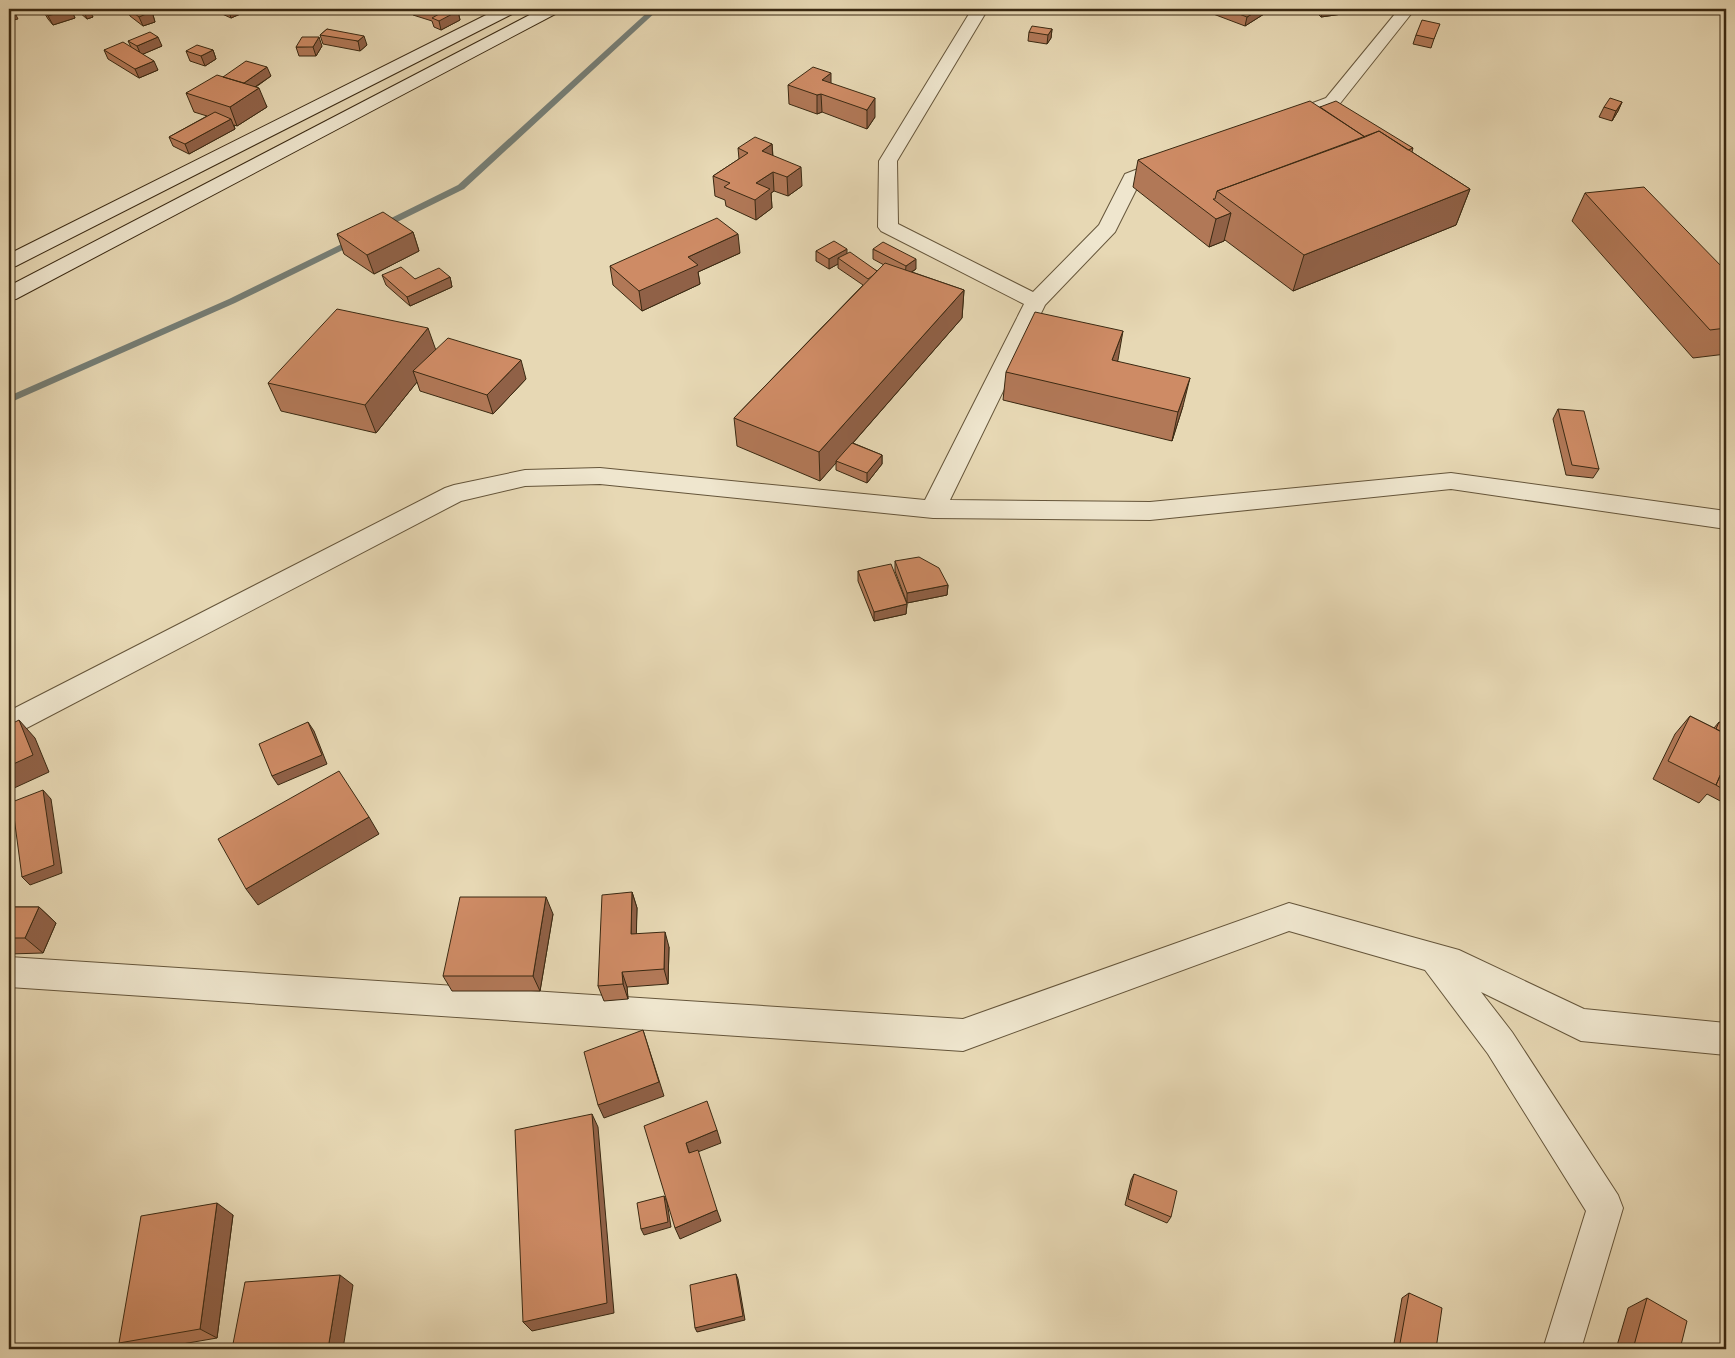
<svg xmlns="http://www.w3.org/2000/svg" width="1735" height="1358" font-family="'Sorts Mill Goudy',serif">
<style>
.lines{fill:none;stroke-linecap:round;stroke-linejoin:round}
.stream{fill:#757e76;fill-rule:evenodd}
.minor-casing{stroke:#65553a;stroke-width:2}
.tertiary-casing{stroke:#65553a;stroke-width:2}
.secondary-casing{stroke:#3a2912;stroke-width:2}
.minor{fill:#efe6ce;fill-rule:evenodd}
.tertiary{fill:#efe6ce;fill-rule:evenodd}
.secondary{fill:#efe6ce;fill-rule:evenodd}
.wall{fill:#b17857;stroke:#3a2912}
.shaded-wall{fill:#906147;stroke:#3a2912}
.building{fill:#ce8b65;stroke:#3a2912}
</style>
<rect width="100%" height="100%" fill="#e7d8b4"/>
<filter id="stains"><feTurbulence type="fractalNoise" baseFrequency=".004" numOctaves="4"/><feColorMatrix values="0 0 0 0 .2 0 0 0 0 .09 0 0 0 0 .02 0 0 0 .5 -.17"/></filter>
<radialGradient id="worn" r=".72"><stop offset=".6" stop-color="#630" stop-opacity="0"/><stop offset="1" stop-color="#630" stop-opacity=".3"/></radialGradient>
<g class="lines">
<path class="stream" d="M651 9H659L464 189 383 229H377V225L458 185Z
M356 237 359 238V242L235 303 9 403V396L229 299Z"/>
<defs>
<path id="minor" d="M1289 903 1459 950 1584 1009 1726 1023V1055L1581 1041 1481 992 1512 1032 1618 1195 1623 1208 1581 1349H1543L1586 1211 1488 1054 1425 970 1289 931 963 1051 9 987V957L963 1019Z"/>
<path id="tertiary" d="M972 9H988L897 161 898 224 1033 292 1099 225 1125 174 1169 157 1176 159 1178 163 1176 167 1140 182 1115 232 1045 305 950 500 1150 502 1451 473 1726 511V529L1451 489 1150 520 933 518 600 484 525 486 461 501 19 732 9 735V711L445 488 454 485 525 470 600 468 925 500 1024 304 881 231 878 227 879 161Z
M1399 9H1415L1338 106 1290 124 1284 125 1278 124 1275 120 1278 116 1326 98Z"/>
<path id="secondary" d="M498 9H518L516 12 16 266 9 268V254Z
M541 9H561L559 12 16 299 9 300V286Z"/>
</defs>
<use href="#minor" class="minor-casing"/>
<use href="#tertiary" class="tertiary-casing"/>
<use href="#secondary" class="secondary-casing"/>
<use href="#minor" class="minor"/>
<use href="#tertiary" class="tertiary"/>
<use href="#secondary" class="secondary"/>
</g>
<path class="wall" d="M42 9H99L90 12 93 17 87 19 79 12V11L74 12 71 9 75 18 53 25 48 19Z
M127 9H170L153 15 155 22 143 26 130 16Z
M218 9H252L231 18 220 13Z
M411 9H452L458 11 460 20 441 30 434 27 432 21 413 15Z
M1209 9H1265L1264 14 1245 26 1208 12Z
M1313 9H1377L1321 17Z
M327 29 367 45 360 51 323 44 320 35Z
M1052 29 1051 38 1047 44 1028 41 1029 32Z
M1436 33 1431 48 1413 44 1416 35Z
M128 41 162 46 143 54 158 70 139 78 108 59 104 50 131 47Z
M322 46 316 56H299L296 47Z
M213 50 216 59 205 66 190 61 186 51Z
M271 76 256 87 267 107 237 126 234 125 235 129 189 154 173 146 169 137 207 116 194 112 186 93 223 77Z
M831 83 875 117 867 129 822 112 817 114 789 104 788 85Z
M1622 102 1618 111 1612 121 1599 117 1604 107Z
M1320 107 1413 148 1412 152 1470 189 1456 225 1293 291 1225 240 1224 241 1209 247 1133 187 1138 160Z
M772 144 773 156 802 186 788 196 774 191 771 193 772 208 756 220 726 206 725 200 715 196 713 176 739 159 738 148Z
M1585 193 1726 271V354L1693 358 1572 221Z
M413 232 419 251 374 274 344 254 337 234Z
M873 249 916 269 912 272 964 290 962 318 853 443 882 455V464L867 483 836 470V462L820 481 737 446 734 418 863 285 838 268V264L829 269 816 261V251L847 254 877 271 884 265 873 259Z
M740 253 698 272 700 284 642 311 613 285 610 266Z
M382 275 415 279 450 277 452 287 410 306 386 285Z
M435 350 526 379 493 414 420 391 417 382 376 433 281 411 268 383Z
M1118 360 1117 361 1183 406 1172 441 1003 400 1006 372Z
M1558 409 1599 469 1593 478 1566 475 1553 419Z
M895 561 948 585 947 595 907 603 895 571Z
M858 571 907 604 906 614 874 621 858 581Z
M1690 716 1714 728 1719 722 1726 726V804L1707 794 1699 803 1653 779 1675 734Z
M632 892 637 908 636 934 669 947 668 984 627 987 628 999 604 1001 598 986Z
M9 907H39L56 923 43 953 9 954Z
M553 914 540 991H452L443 976Z
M1134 1174 1171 1217 1167 1223 1125 1205 1131 1180Z
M233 1215 217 1338 153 1349H132L119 1343Z
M1409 1293 1436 1349H1393L1402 1298Z
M1647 1298 1680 1349H1616L1628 1308Z"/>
<path class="shaded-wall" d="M13 9 18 19 9 21V11Z
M44 9H71L75 18 53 25 48 16Z
M73 9H78L79 11 74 12Z
M85 9H99L90 12 93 17 87 19 83 10Z
M146 9H170L153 15 155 22 143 26 139 17Z
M228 9H252L231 18Z
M447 9H451L458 11 460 20 441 30 439 21 440 14Z
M1260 9H1265L1264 14 1245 26 1247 17Z
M1323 9H1377L1321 17Z
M1052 29 1051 38 1047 44 1048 35Z
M364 36 367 45 360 51 358 41Z
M158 37 162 46 141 55 137 46Z
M319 37 322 46 316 56 313 47Z
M213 50 216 59 205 66 201 56Z
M154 61 158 70 139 78 135 69Z
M267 67 271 76 243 95 240 86Z
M831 73V92L822 80Z
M259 88 267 107 237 126 230 107Z
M821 94 822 112 817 114V95Z
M875 98V117L867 129V110Z
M1622 102 1618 111 1612 121 1616 111Z
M231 119 235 129 189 154 185 144Z
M772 144 773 163 762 151Z
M801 167 802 186 788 196 787 177Z
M773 172 774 191 771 193 772 208 756 220 755 200 756 183Z
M1470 189 1456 225 1293 291 1304 255Z
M1231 213 1224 241 1209 247 1216 219Z
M413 232 419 251 374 274 367 255Z
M738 234 740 253 698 272 700 284 642 311 639 291 688 257Z
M847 249V259L838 258V264L829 269V259Z
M916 259V269L905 276 906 266Z
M450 277 452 287 410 306 407 297Z
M964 290 962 318 837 461H836V463L820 481 819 452Z
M428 328 438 356 413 371 417 382 376 433 365 405Z
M1123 331 1118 360 1107 388 1112 360Z
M521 360 526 379 493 414 487 395Z
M1190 378 1183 406 1172 441 1178 412Z
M882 455V464L867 483V473Z
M948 585 947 595 907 603V593Z
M907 604 906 614 874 621V612Z
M19 720 35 738 49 772 12 789 9 786V766Z
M308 722 314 731 327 764 278 785 272 776Z
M43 790 51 799 62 873 30 885 22 877Z
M369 817 379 834 258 905 246 889Z
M632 892 637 908 636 950 631 934Z
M546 897 553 914 540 991 533 976Z
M39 907 56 923 43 953 25 938Z
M665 932 669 947 668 984 664 969Z
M622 972 627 987 628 999 623 984Z
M643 1030 664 1096 604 1118 598 1105Z
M592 1114 598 1127 614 1313 532 1331 523 1322Z
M717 1130 721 1143 690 1155 686 1143Z
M664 1196 667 1202 671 1227 644 1235 641 1229Z
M217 1203 233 1215 217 1338 200 1329Z
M717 1210 721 1221 680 1239 675 1228Z
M736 1274 738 1279 745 1320 697 1332 695 1328Z
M340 1275 353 1285 343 1349H328Z"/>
<path class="building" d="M47 9H71L48 16 43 10Z
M129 9H147L151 12 139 17Z
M420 9H447L440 14 450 9 458 11 439 21 432 18 439 14Z
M1226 9H1260L1247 17Z
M1422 20 1440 24 1434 39 1416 35Z
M1032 26 1052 29 1048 35 1029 32Z
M327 29 364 36 358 41 320 35Z
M150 32 158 37 137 46 128 41Z
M302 37H319L313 47H296Z
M123 42 154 61 135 69 104 50Z
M197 45 213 50 201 56 186 51Z
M246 61 267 67 244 83 223 77Z
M813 67 831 73 822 80 875 98 867 110 821 94 817 95 788 85Z
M217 75 259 88 230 107 186 93Z
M1610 98 1622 102 1616 111 1604 107Z
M1310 101 1365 137 1217 191 1215 199H1213L1231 213 1216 219 1138 160Z
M1336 101 1413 148 1408 150 1379 131 1365 137 1320 107Z
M215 112 231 119 185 144 169 137Z
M1379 131 1470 189 1304 255 1217 191Z
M755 137 772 144 762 151 801 167 787 177 773 172 756 183 770 189 755 200 724 187 730 183 713 176 748 153 738 148Z
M1644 187 1726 271V328L1710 330 1585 193Z
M383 212 413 232 367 255 337 234Z
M717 218 738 234 688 257 698 265 639 291 610 266Z
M834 241 847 249 829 259 816 251Z
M883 242 916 259 906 266 873 249Z
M850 252 877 271 872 276 868 279 838 258Z
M885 263 964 290 819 452 734 418Z
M401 267 415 279 439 268 450 277 407 297 382 275Z
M337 309 428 328 365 405 268 383Z
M1035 312 1123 331 1112 360 1190 378 1178 412 1006 372Z
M448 338 521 360 487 395 413 371Z
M1558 409 1584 411 1599 469 1572 465Z
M852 443 882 455 867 473 836 461Z
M919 557 939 568 948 585 907 593 895 561Z
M891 564 907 604 874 612 858 571Z
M1690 716 1726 734V762L1716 785 1668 761Z
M19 720 33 755 9 766V725Z
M308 722 322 755 272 776 259 744Z
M1719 722 1726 726V734L1716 729Z
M1726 762V791L1716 785Z
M339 771 369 817 246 889 218 839Z
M43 790 54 865 22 877 12 802Z
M632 892 631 934 665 932 664 969 622 972 623 984 598 986 602 895Z
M460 897H546L533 976H443Z
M9 907H39L25 938H9Z
M643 1030 659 1082 598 1105 584 1052Z
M707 1101 717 1130 686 1143 689 1153 698 1150 717 1210 675 1228 644 1126Z
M592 1114 607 1303 523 1322 515 1130Z
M1134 1174 1177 1191 1171 1217 1128 1199Z
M664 1196 668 1222 641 1229 637 1203Z
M217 1203 200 1329 119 1343 141 1216Z
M736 1274 743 1316 695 1328 690 1285Z
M340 1275 328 1349H232L245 1282Z
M1409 1293 1442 1308 1436 1349H1399Z
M1647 1298 1687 1321 1680 1349H1633Z"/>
<rect width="1735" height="1358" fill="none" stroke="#e7d8b4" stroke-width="30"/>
<rect x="10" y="10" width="1715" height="1338" fill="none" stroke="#3a2912" stroke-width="2.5"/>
<rect x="15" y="15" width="1705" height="1328" fill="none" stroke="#3a2912"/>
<rect width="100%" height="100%" filter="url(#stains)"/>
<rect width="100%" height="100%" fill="url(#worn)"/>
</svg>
